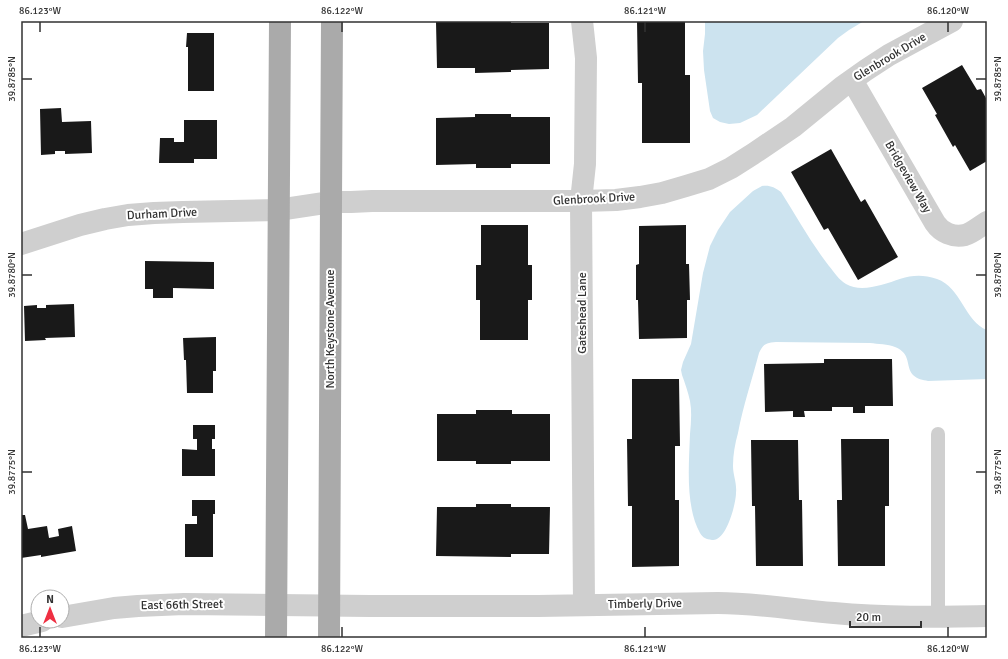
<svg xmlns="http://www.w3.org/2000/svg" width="1008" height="659" font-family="Signika,sans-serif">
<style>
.water{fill:#cce3ef}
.building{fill:#191919}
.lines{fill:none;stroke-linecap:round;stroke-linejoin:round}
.lane{stroke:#cfcfcf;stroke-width:14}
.street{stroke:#cfcfcf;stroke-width:22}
.primary{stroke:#aaa;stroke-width:22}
.ticks{fill:none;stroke:#323232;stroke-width:1.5}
.labels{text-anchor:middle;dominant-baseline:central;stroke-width:4;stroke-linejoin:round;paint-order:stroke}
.street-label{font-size:12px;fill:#323232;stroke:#fff}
.neatline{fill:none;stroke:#323232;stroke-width:1.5}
.ticks-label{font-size:10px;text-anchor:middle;fill:#323232}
</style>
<rect width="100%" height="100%" fill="#fff"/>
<path class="water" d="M705 21H864L849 30 838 38 757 115 740 123 729 124 720 122 713 118 710 111 704 70 703 51 705 34Z
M762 186C770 185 774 187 781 192 797 217 811 243 829 266 834 272 839 280 846 284 856 290 870 288 881 285 902 279 914 271 937 279 961 287 965 322 987 330V379L928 381C923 380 917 379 913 375 905 366 912 354 895 347 888 344 878 344 870 343L776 342C766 343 763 344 759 353 752 380 743 406 738 433 735 444 733 454 733 466 733 475 737 483 736 493 736 504 726 542 712 540 706 539 703 538 700 533 685 506 689 464 690 434 691 423 692 412 690 401 688 392 685 383 682 375L681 370 683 362 691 344 703 273 710 246 718 230 730 212 753 191Z"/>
<path class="building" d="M475 21H511V23H549V69L511 70V72L475 73V68H437L436 22H475Z
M637 21H685V75H690V143H642V83H638Z
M187 33H214V91H188V47H186Z
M962 65 977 90 981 89 987 100V161L970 171 955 145 953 147 935 115 937 114 922 88Z
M61 108 62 122 91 121 92 153 65 154V151H55V154L41 155 40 109Z
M475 114H511V117H550V164H511V168H476V164L436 165V118L475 117Z
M184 120H217V159H194V163H159L160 138H174V142H184Z
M831 149 861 202 865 199 898 257 858 280 828 228 824 230 791 172Z
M481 225H528V265H532V300H528V340H480V300H476V265H481Z
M686 225V264H689L690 300H687V338L639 339 638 300H636V265L639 264V226Z
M145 261 214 262V289L173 288V298H153V289H145Z
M74 304 75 337 45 338 46 340 25 341 24 306 37 305V308H46V305Z
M216 337V371H213V393H187L186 360H184L183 338Z
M824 359H892L893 406H865V413H853V407H832V411H804L805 417H793V411L765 412 764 364 824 363Z
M632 379H679L680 446H675V500H679V566L632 567V506H628L627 439H632Z
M476 410H512V414H550V461H511V464H476V461H437V414H476Z
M193 425H215V439H212V449H215V476H182V449L197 450V439H193Z
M841 439H889V506H885V566H838L837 500H842Z
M751 440H798L799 500H802L803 566H756L755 506H752Z
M192 500H215V514H213V557H185V524H197V516H192Z
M476 504H511V507H550L549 554H511V557L436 556 437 507H476Z
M21 515H25L28 529 47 526 49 538 59 536 58 529 72 526 76 551 41 557V555L21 558Z"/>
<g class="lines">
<path class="lane" d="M938 434V617"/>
<path class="street" d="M582 21 586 58 585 164 581 201 584 605
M852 80 935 223C941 232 953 238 965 235 972 233 980 226 987 222
M21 244 80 225 105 219 128 215 154 213 183 212 278 210 331 202H351L372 201H581L616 200 640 197 662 193 686 186 709 179 731 168 753 154 793 127 842 87 866 70 889 55 952 21
M62 617 114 608 138 606 184 604 370 606H538L718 603C757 603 795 610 834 613 885 618 936 617 987 616
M21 626 42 621"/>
<path class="primary" d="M276 638 280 21
M329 638 331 202 332 21"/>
</g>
<path class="ticks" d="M40 22V32M342 22V32M645 22V32M948 22V32M22 79H32M976 79H986M22 275H32M976 275H986M22 472H32M976 472H986M40 627V637M342 627V637M645 627V637M948 627V637"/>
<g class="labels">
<g class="street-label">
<text transform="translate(890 57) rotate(-31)">Glenbrook Drive</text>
<text transform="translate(908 177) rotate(60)">Bridgeview Way</text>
<text transform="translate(594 199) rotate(-3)">Glenbrook Drive</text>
<text transform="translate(162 214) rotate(-3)">Durham Drive</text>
<text transform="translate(582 313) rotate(-90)">Gateshead Lane</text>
<text transform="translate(330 329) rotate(-90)">North Keystone Avenue</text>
<text transform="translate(645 604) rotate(-1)">Timberly Drive</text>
<text transform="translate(182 605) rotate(-1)">East 66th Street</text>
</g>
</g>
<rect width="1008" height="659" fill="none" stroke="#ffffff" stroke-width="44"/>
<g transform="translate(50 609)"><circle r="19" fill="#ffffff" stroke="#adadad"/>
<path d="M0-3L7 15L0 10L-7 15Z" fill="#ef2f42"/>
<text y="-6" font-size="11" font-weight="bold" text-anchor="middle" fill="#323232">N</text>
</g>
<path d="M850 621v6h71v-6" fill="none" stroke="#323232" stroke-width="2"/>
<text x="856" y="621" font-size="12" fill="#323232" stroke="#ffffff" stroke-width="3" paint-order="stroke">20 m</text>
<rect x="22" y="22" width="964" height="615" class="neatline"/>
<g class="ticks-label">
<text x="40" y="14">86.123°W</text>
<text x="342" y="14">86.122°W</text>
<text x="645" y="14">86.121°W</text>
<text x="948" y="14">86.120°W</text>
<text transform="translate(11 79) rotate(-90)" y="4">39.8785°N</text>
<text transform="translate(997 79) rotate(-90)" y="4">39.8785°N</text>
<text transform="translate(11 275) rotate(-90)" y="4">39.8780°N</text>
<text transform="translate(997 275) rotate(-90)" y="4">39.8780°N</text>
<text transform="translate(11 472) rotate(-90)" y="4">39.8775°N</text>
<text transform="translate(997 472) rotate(-90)" y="4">39.8775°N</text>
<text x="40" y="652">86.123°W</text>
<text x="342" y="652">86.122°W</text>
<text x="645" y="652">86.121°W</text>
<text x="948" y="652">86.120°W</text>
</g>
</svg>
